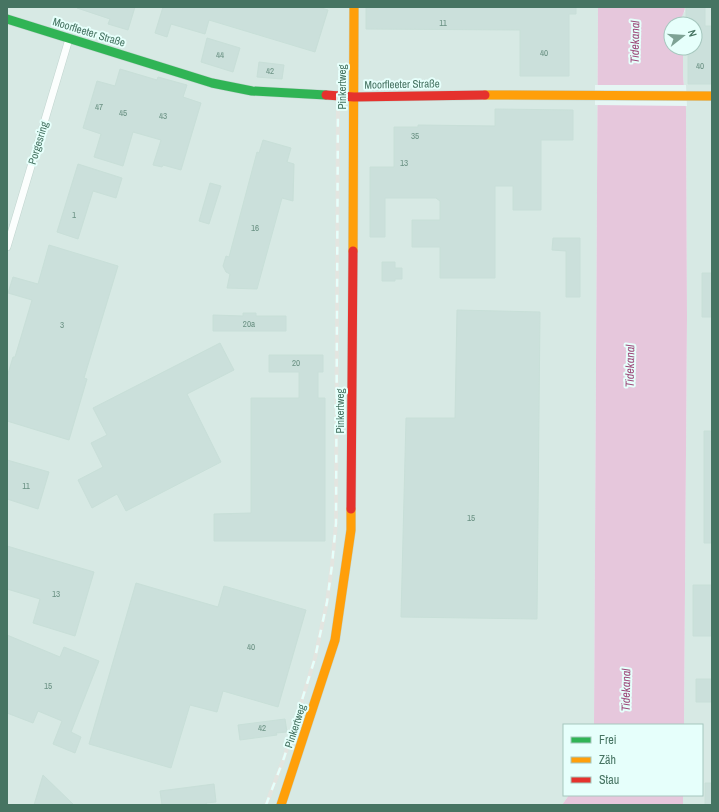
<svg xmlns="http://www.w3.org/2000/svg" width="719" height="812" font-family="'Archivo Narrow',sans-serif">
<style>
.industrial{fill:#d7e9e4}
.water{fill:#e6c7dc}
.pier{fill:#e6f6f4}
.building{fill:#cbe0db;stroke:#c8dfd8}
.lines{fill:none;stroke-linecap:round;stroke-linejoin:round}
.street-casing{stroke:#c1d5cf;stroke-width:8}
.fast-casing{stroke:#c0d4ce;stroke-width:10}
.slow-casing{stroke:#c0d4ce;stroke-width:10}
.jam-casing{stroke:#c0d4ce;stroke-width:10}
.street{stroke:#fbfefd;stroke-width:7}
.fast{stroke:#30b455;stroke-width:9}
.slow{stroke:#ff9f0a;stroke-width:9}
.jam{stroke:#e5322d;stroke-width:9}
.rail-casing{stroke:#e3e5e0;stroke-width:4}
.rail{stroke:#e6fffb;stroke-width:2.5;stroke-dasharray:8;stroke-linecap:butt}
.labels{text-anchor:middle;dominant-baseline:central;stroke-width:4;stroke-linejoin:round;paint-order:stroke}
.number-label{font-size:9px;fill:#6a9183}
.street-label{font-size:11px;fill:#467462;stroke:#e6fffb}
.water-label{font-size:12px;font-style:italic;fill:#9d4879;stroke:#e6fffb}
</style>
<rect width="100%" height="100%" fill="#e6f6f4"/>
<path class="industrial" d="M7 7H598L594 725H564V795H569L562 805H7Z
M685 7H712V805H683V795H702V725H684L687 317 686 108 683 76V48H695V24H679L680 18 685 11Z"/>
<path class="water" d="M598 7H685C685 13 680 18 679 24H671V48H683V76L686 108 687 317 684 725H594Z
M569 795H683V805H562Z"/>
<path class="pier" d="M595 85H686L687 106 595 105Z"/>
<path class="building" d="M77 7H135L128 30 108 24 110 19 77 8Z
M163 7H318L328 10 315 52 209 20 205 34 171 24 167 37 155 33Z
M366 7H576V14H569V76H520V30L366 29Z
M686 7H705V26H712V84H688V48H695V24H686Z
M207 38 240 48 233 72 201 62Z
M259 62 284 65 282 79 257 77Z
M120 69 157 80 158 77 187 85 183 97 201 103 181 170 163 165 162 167 153 165 161 140 133 132 123 166 94 157 101 134 83 128 97 81 115 86Z
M495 109 573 110V140H541V210H513V186H495V278H440V247H412V220H440V201L436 198H385V237H370V167H394V127H418V125L495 126Z
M263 140 291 148 287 162 294 164 293 201 282 198 257 289 227 288 230 274 226 272 223 266 226 256 229 257 257 152 259 153Z
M78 164 122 178 116 198 93 191 78 239 57 232Z
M210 183 221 186 209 224 199 221Z
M553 238H580V297H566V251L552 250Z
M49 245 118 266 84 378 87 379 69 440 7 421V377L13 357H15L32 300 8 293 13 277 38 284Z
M382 262H395V268H402V279H395V281H382Z
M702 273H712V317H702Z
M457 310 540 312 537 619 401 617 406 418H455Z
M243 313H256V316H286V331H213V315L243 316Z
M220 343 234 370 187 394 221 462 126 511 117 494 92 508 78 480 103 467 91 443 107 435 93 408Z
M269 355H323V372H318V398H325V541H214V514L251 513V398H299V372H269Z
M704 431H712V543H704Z
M7 460 49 472 38 509 7 499Z
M7 546 94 572 75 636 33 623 40 599 7 589Z
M136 583 218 607 224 586 306 610 278 707 223 691 217 712 190 705 171 768 89 744Z
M693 585H712V636H693Z
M7 635 60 657 64 647 99 661 71 732 81 737 75 753 53 744 62 721 38 711 33 723 7 713Z
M696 679H712V702H696Z
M285 719 287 732 276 733 277 735 240 740 238 725Z
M43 775 74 805H34Z
M705 783H712V805H705Z
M214 784 216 802 206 803 207 805H162L160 791Z"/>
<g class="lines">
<defs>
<path id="street" d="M7 247 69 39"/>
<path id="fast" d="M7 19 212 83 252 91 326 95"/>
<path id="slow" d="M485 95 712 96
M353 251 354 7
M281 805 335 640 351 530V509"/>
<path id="jam" d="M326 95 354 97 485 95
M351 509 353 251"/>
</defs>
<use href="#street" class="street-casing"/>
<use href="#fast" class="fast-casing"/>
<use href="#slow" class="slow-casing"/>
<use href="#jam" class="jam-casing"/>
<use href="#street" class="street"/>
<use href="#fast" class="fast"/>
<use href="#slow" class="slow"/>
<use href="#jam" class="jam"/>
<defs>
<path id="rail" d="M266 805 284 758 315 658 327 602 332 565 336 523 338 96"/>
</defs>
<use href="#rail" class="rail-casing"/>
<use href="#rail" class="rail"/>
</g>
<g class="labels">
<g class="number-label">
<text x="443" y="23">11</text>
<text x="544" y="53">40</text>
<text x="220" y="55">44</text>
<text x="700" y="66">40</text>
<text x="270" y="71">42</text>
<text x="99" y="107">47</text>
<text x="123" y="113">45</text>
<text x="163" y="116">43</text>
<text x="415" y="136">35</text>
<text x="404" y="163">13</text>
<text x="74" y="215">1</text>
<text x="255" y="228">16</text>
<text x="249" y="324">20a</text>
<text x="62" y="325">3</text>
<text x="296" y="363">20</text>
<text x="26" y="486">11</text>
<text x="471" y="518">15</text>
<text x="56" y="594">13</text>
<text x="251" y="647">40</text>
<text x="48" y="686">15</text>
<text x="262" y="728">42</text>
</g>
<g class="street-label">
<text transform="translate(89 32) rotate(17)">Moorfleeter Straße</text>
<text transform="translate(402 84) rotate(-1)">Moorfleeter Straße</text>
<text transform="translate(342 87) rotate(-90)">Pinkertweg</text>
<text transform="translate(38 143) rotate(-73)">Porgesring</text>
<text transform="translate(340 411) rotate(-90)">Pinkertweg</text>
<text transform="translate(295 726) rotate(-72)">Pinkertweg</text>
</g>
<g class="water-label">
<text transform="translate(635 42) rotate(-89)">Tidekanal</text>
<text transform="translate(630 366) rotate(-89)">Tidekanal</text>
<text transform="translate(626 690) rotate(-89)">Tidekanal</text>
</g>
</g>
<rect width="719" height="812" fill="none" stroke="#467462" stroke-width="16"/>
<rect x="563" y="724" width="140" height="72" fill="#e6fffb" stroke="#a6c7be"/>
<rect x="571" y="737" width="20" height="6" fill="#30b455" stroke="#a6c7be"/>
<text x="599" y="744" font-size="12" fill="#467462">Frei</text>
<rect x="571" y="757" width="20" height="6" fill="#ff9f0a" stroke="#a6c7be"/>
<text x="599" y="764" font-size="12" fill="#467462">Zäh</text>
<rect x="571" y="777" width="20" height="6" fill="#e5322d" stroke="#a6c7be"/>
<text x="599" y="784" font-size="12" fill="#467462">Stau</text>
<g transform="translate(683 36) rotate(73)"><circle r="19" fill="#e6fffb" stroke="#a6c7be"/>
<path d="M0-3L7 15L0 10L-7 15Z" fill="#7ea295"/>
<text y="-6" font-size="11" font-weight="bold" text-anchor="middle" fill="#467462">N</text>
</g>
</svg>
